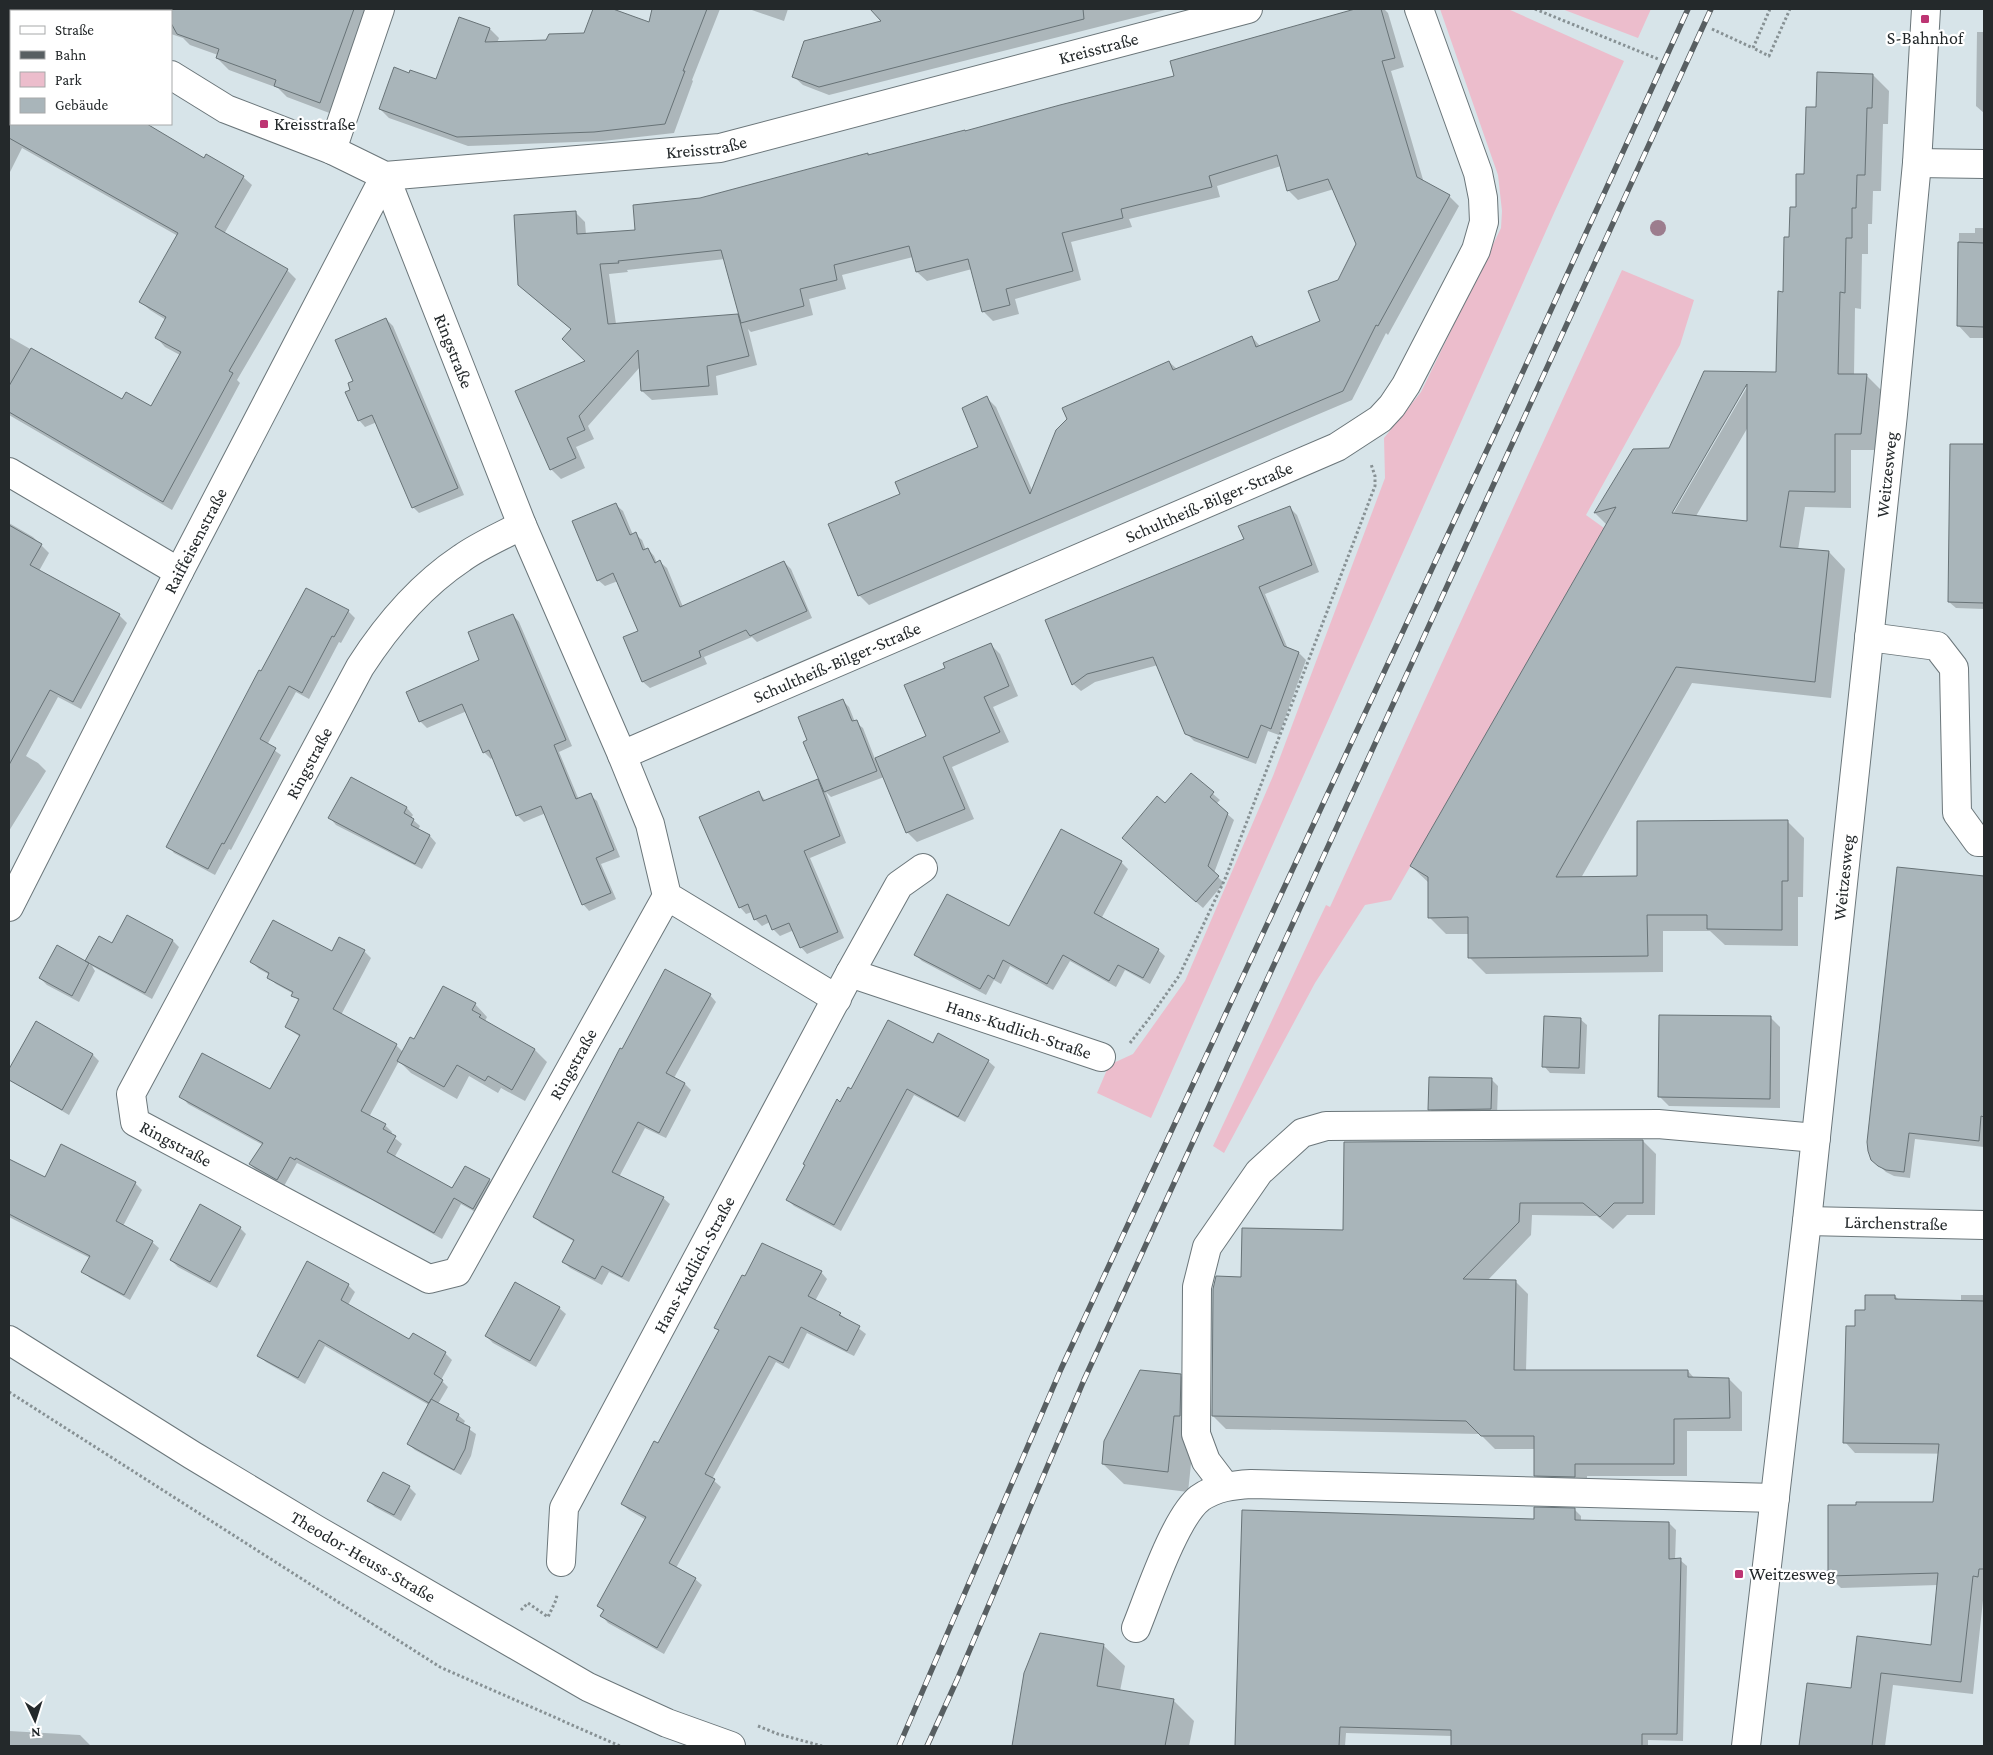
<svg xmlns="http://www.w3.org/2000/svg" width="1993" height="1755" font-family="'Crimson Pro',serif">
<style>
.green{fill:#ecbdcc}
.shadow{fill:#0003;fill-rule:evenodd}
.building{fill:#a9b5ba;stroke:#687377;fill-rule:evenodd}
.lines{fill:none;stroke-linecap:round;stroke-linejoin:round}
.minor-casing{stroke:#6b767a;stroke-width:30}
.path{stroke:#879194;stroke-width:3;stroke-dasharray:2.5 2.5;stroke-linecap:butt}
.minor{stroke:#fff;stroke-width:28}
.rail-casing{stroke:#585f62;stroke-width:5.5}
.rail{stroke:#fff;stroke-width:4;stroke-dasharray:11;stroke-linecap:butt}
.tree{fill:#9c7d8e}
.poi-dot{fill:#bd3573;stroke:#fff;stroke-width:2}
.labels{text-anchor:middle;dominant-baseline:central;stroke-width:4.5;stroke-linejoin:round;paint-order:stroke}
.poi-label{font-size:18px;fill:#24292b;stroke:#fff;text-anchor:start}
.street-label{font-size:18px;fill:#24292b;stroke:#fff}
</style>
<rect width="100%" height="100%" fill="#d7e4e9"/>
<path class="green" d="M1440 9H1508L1624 61 1554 213 1151 1118 1097 1093 1109 1065 1133 1054 1185 981 1273 776 1385 478 1384 438 1421 392 1501 228 1502 211 1498 175Z
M1562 9H1651L1638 38Z
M1622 270 1694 300 1680 345 1586 515 1604 528 1391 900 1365 905 1315 983 1224 1153 1213 1146 1326 905 1330 907Z"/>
<path class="shadow" d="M154 9H374L332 114 287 97 278 88 229 70 217 58 218 55 190 45 183 38 171 34V11H153Z
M594 9H609L658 26 664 9H720L692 80 693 81 674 133 603 141 468 146 389 118 380 109 410 74 437 81 459 18 490 29 499 38 497 43 547 41 585 34Z
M749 9H788L784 21Z
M870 9H1169L829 95 803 85 793 76 897 18Z
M1359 9H1384L1388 13 1404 67 1391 71 1424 183 1449 196 1459 206 1388 335 1386 333 1352 400 869 605 859 595 901 495 980 447 987 398 996 407 1032 490 1169 362 1177 369 1252 337 1260 346 1322 321 1339 281 1358 244 1334 189 1298 200 1289 191 1281 166 1217 186 1220 197 1129 219 1132 227 1071 242 1081 280 1015 299 1019 314 993 321 983 311 972 269 927 281 917 272 913 257 842 275 846 289 809 299 813 315 751 332 748 329 757 365 716 376 718 395 652 400 642 391 640 367 588 426 594 439 576 447 585 468 561 479 551 469 587 362 572 330 529 294 575 212 585 222 586 235 637 231 700 199 867 154 869 156 966 132 1176 77 1172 62ZM725 259 741 318 738 315 616 324 609 274 628 272 627 270Z
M1977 32H1984V113L1976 106Z
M9 36 11 37V124H135L243 177 252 185 224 234 287 270 296 279 237 380 240 383 172 510 9 415V337L122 401 152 408 180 355 165 347 157 338 166 320 150 310 141 302 178 236 22 148 9 174Z
M1873 75 1889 91 1888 124H1883L1881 191H1873L1872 224H1868V254H1862L1861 309 1855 308 1854 375H1866L1883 392 1877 450H1851V508L1805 507 1798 550 1829 552 1845 569 1831 698 1692 683 1581 878H1638L1787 821 1804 838 1803 897H1798V946L1725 945 1710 931H1663V972L1486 974 1469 957V934H1446L1430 918 1429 883 1411 866 1607 525 1595 513 1633 450 1670 449 1705 372 1777 374 1790 238 1805 175 1817 108ZM1744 387H1747L1670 519 1668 518ZM1748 427V522L1696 516Z
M1975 228H1984V338H1970L1958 325 1959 233H1975Z
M386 319 393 326 464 495 419 513 413 507 377 422 365 427 359 420 354 382Z
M1951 445 1984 446V609L1956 608 1949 602Z
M616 505 623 511 633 535 635 534 642 540 646 550 648 549 654 556 657 563 660 562 667 568 683 607 784 562 791 569 812 618 757 642 752 637 704 657 707 664 650 688 643 682 625 638 640 632 618 581 605 586 598 580Z
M1289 507 1297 515 1319 572 1265 594 1288 649 1299 653 1306 660 1279 735 1268 731 1256 764 1194 741 1186 733 1158 665 1095 682 1081 691 1073 684 1046 621 1245 540Z
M9 523 33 537 49 553 39 571 119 615 127 623 81 709 58 697 26 756 38 763 46 771 9 831Z
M348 611 355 618 341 643 339 642 309 699 296 692 267 745 281 755 231 850 229 849 215 875 174 853 168 846 262 673Z
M513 615 519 622 572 746 559 752 579 800 590 795 597 801 620 857 601 864 616 899 589 911 583 904 546 813 524 822 518 816 493 757 491 759 484 752 467 711 427 728 420 721 481 661Z
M990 644 1000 654 1018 696 993 707 1009 742 952 767 974 819 917 842 907 832 884 777 831 797 826 792 846 843 810 858 844 938 807 954 801 947 794 930 780 936 773 929 770 922 762 926 755 919 752 912 746 914 740 907 759 793 766 801 817 781 822 786 809 740 842 700 849 707 855 722 863 728 875 759 928 737 947 668Z
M1191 775 1220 800 1216 804 1234 820 1214 873 1224 883 1203 908 1130 844Z
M351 778 407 808 413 815 411 818 420 826 418 830 430 836 436 843 422 869 336 825 330 818Z
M1121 862 1128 869 1101 919 1158 950 1165 956 1150 984 1125 970 1116 987 1070 961 1053 990 1010 966 1001 984 994 980 986 995 922 961 916 955 1009 928Z
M1898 868 1984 877V1147L1915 1139 1910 1178 1894 1176 1886 1172 1872 1159Z
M128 917 173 941 179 947 152 999 92 966 95 971 79 1002 47 985 40 978 57 947 90 965 87 961 113 945Z
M364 951 371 958 341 1015 396 1045 403 1052 414 1040 475 1004 487 1017 485 1021 487 1023 535 1050 547 1062 525 1101 501 1088 498 1093 469 1076 457 1099 411 1073 399 1061 369 1117 385 1125 392 1132 391 1135 402 1144 394 1158 453 1190 489 1180 496 1187 481 1215 461 1204 442 1239 372 1200 297 1163 284 1186 257 1171 250 1164 263 1145 188 1104 181 1096 271 1091 300 1037 286 1027 299 1002 294 994 276 984 268 977 270 975 259 969 252 962 332 952Z
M710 995 716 1002 674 1078 685 1084 691 1090 666 1138 645 1128 619 1177 663 1198 670 1204 629 1282 609 1272 602 1285 570 1268 564 1262 575 1242 541 1223 534 1216Z
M1770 1017 1780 1027V1108L1669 1106 1659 1096Z
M1580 1019 1587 1025 1585 1074 1550 1073 1544 1066Z
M36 1023 93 1055 99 1061 69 1115 9 1080V1071Z
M933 1045 988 1061 995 1067 965 1122 914 1095 841 1231 794 1206 788 1200 841 1104 852 1090Z
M1491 1079 1498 1086 1497 1115 1436 1116 1430 1109Z
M1643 1141 1656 1154 1655 1215H1627L1613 1229 1597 1216 1532 1215 1531 1235 1487 1281H1515L1528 1294 1526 1371H1688L1695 1379H1729L1742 1392V1431H1687V1476H1587V1489L1548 1488 1535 1475V1449H1495L1480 1434 1226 1429 1213 1416 1242 1278 1344 1231Z
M25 1169 45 1179 135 1183 142 1190 123 1226 152 1242 159 1248 130 1300 90 1278 83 1271 90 1258 9 1217V1175Z
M240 1228 246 1234 217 1288 178 1267 171 1260Z
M307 1263 348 1285 355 1292 348 1305 410 1340 413 1335 445 1353 452 1360 441 1380 448 1387 438 1404 458 1415 465 1421 463 1425 476 1434 471 1456 461 1475 415 1450 408 1444 429 1405 325 1346 305 1384 266 1362 259 1356Z
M821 1272 827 1279 815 1301 840 1314 866 1334 854 1356 807 1333 789 1369 776 1362 712 1479 721 1487 676 1568 695 1579 702 1585 664 1654 608 1623 602 1616 604 1612 599 1606 646 1520 629 1510 622 1504 658 1445 720 1331 716 1327Z
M1961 1295H1984V1454L1855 1453 1845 1442 1856 1327 1866 1311 1895 1296 1899 1300 1961 1302Z
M559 1308 566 1314 536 1367 493 1343 486 1336Z
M1180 1375 1201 1396 1194 1436 1188 1492 1124 1484 1103 1464Z
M384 1473 409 1487 416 1494 401 1521 375 1507 369 1501Z
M1935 1492 1984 1498V1591L1973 1694 1893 1685 1885 1746H1801L1808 1684 1852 1689 1858 1638 1932 1646 1938 1585 1841 1588 1829 1576 1934 1503Z
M1575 1510 1581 1516V1521L1669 1523 1676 1530 1675 1560H1680L1687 1566 1683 1741 1648 1740V1746H1452V1736L1346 1733 1345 1746H1236L1244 1512 1535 1520Z
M1041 1635 1104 1646 1125 1666 1120 1691 1173 1700 1194 1721 1189 1746H1013L1025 1674Z
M9 1731 80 1735 90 1745 120 1746H9Z"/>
<path class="building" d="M164 9H354L320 103 274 86 276 80 216 58 219 49 177 34 171 23V11H165Z
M593 9H613L649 22 652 9H707L683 71H685L665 124 594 132 457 137 379 109 394 67 409 73 410 70 436 79 459 17 490 28 485 42 546 40 549 34 584 33Z
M870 9H1083L1084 19 819 87 792 77 804 41 881 21Z
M1355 9H1381L1395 58 1382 61 1417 177 1450 195 1378 326 1376 325 1343 391 858 596 828 524 900 494 895 482 978 447 962 408 987 396 1030 494 1056 430 1067 419 1062 408 1169 361 1173 370 1252 336 1256 347 1320 321 1308 291 1338 280 1356 244 1328 179 1287 191 1277 155 1209 176 1212 187 1121 209 1123 218 1062 233 1073 271 1006 289 1010 305 982 312 968 259 916 272 909 246 834 265 837 280 800 289 804 306 741 323 721 250 618 261 619 263 600 264 608 324 738 314 749 356 707 366 709 386 641 391 638 350 579 416 585 430 567 438 576 458 550 470 515 391 585 361 562 339 571 329 518 285 514 215 576 211 577 234 635 230 633 205 700 198 868 153V155L965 130V131L1060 105 1174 76 1170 61Z
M1817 72 1873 74 1872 108H1867L1865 175H1857L1856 208H1852V238H1846L1845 293 1840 292 1838 374H1867L1861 434H1835V492L1789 491 1780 547 1829 551 1815 682 1676 667 1556 877 1637 876V821L1788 820V881H1782V930L1707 929V915H1647L1648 956 1468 958V917L1428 918V877L1410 866 1616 507 1594 513 1633 449 1669 448 1704 371 1776 372 1778 291 1783 292 1784 237H1789L1790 207H1796V174H1804L1806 107H1816ZM1747 384V521L1672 513Z
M9 124H147L204 158 206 154 244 176 215 227 288 269 229 371 233 373 163 502 9 412V386L31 348 122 399 126 392 151 406 181 352 155 338 166 317 139 302 178 233 9 138Z
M1958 242 1984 243V327L1957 326Z
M386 318 458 488 412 508 372 415 358 421 345 392 350 390 348 383 353 381 335 340Z
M1950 444H1984V603L1948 602Z
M616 503 630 535 636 532 643 550 648 548 655 563 660 560 680 607 784 561 807 611 750 636 746 630 699 651 701 657 642 682 623 637 638 631 613 573 597 581 572 521Z
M1290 506 1312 565 1259 587 1284 646 1299 652 1271 729 1261 725 1248 758 1185 734 1153 657 1087 674 1072 685 1045 620 1244 539 1238 526Z
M9 525 42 544 30 565 120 614 73 702 50 690 9 765Z
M306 588 349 610 334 637 332 636 302 693 289 686 260 739 276 748 224 844 222 843 208 869 166 847 259 670 261 671Z
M513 614 566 740 554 745 576 799 591 793 614 850 596 858 611 893 582 905 541 806 516 816 489 750 483 753 462 704 419 722 406 692 479 660 468 632Z
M991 643 1009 686 984 697 1000 732 943 757 965 809 906 833 875 758 926 736 904 685 945 668 943 663Z
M843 699 852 721 857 720 877 771 824 792 803 742 807 740 798 717Z
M1191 773 1214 792 1210 797 1228 813 1208 866 1219 876 1196 902 1122 838 1157 796 1165 803Z
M351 777 407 807 404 813 414 819 411 825 430 835 415 864 328 818Z
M818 779 840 836 804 851 838 932 800 948 789 923 772 930 766 915 754 920 748 904 739 908 699 817 759 791 763 801Z
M1061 829 1122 861 1094 913 1159 949 1143 978 1118 965 1109 981 1063 955 1047 984 1003 960 994 979 988 975 980 989 914 955 947 894 1009 926Z
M1897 867 1984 876V1117L1981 1116 1979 1141 1909 1133 1904 1172 1886 1170 1878 1166 1871 1160 1868 1151 1867 1142Z
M127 915 173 940 145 993 85 961 99 936 112 943Z
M273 920 332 951 339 937 365 950 333 1009 397 1044 361 1111 386 1124 383 1129 396 1136 387 1152 452 1188 465 1166 490 1179 473 1209 454 1198 434 1233 296 1158 295 1160 290 1157 277 1180 249 1164 263 1143 179 1097 202 1053 270 1089 300 1035 285 1027 299 999 291 996 293 992 267 978 269 973 250 962Z
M57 945 89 963 72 996 39 978Z
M665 969 711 994 666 1073 685 1083 659 1133 638 1122 612 1172 664 1197 622 1277 602 1266 595 1279 562 1262 574 1240 533 1217 620 1048 622 1049Z
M443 986 476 1003 472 1010 481 1015 479 1017 535 1049 512 1090 488 1076 485 1081 457 1065 444 1087 397 1061 410 1037 414 1039Z
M1659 1015 1771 1016 1770 1099 1658 1097Z
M1544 1016 1581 1018 1579 1068 1542 1067Z
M888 1020 933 1043 938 1033 989 1060 958 1117 907 1089 834 1225 786 1200 805 1165 803 1164 837 1099 840 1102 848 1087 851 1089Z
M36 1021 93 1054 62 1110 9 1080V1069Z
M1429 1077 1492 1078 1491 1109 1428 1110Z
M1643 1140V1203H1614L1600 1217 1583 1203H1520L1519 1222 1463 1279 1516 1280 1514 1370H1688V1377L1729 1378 1730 1418 1674 1419V1464H1575V1477L1534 1476V1436H1481L1466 1421 1212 1416 1213 1289 1216 1276 1241 1277 1242 1228 1343 1230 1344 1142Z
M61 1144 136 1182 116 1221 153 1241 124 1295 81 1272 90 1256 9 1214V1159L45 1177Z
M200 1204 241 1227 210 1282 170 1260Z
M762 1243 822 1271 808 1296 841 1313 839 1315 860 1326 847 1351 801 1327 783 1363 769 1356 705 1474 715 1479 669 1563 696 1578 657 1648 600 1616 604 1610 597 1606 646 1517 621 1504 654 1441 658 1443 719 1330 714 1328 742 1275 745 1276Z
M307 1261 349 1284 341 1300 409 1339 413 1333 446 1352 434 1374 443 1380 429 1403 319 1340 298 1378 257 1356Z
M515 1282 560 1307 530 1361 485 1336Z
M1865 1295H1895V1299L1984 1301V1569H1979L1978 1577 1973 1576 1961 1682 1881 1673 1872 1746H1799L1807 1683 1851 1688 1857 1636 1931 1645 1938 1573 1828 1576V1505H1856V1502H1933L1939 1444 1843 1443 1846 1326H1855V1310H1865Z
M1140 1370 1181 1374 1180 1416H1174L1168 1472 1102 1464 1104 1441Z
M431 1399 459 1414 456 1420 470 1427 465 1449 454 1470 407 1444Z
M383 1472 410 1486 394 1515 367 1501Z
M1534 1507 1575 1508V1520L1669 1522V1559L1681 1558 1677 1734H1642V1746H1451V1730L1340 1727 1339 1746H1235L1242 1510 1534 1519Z
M1040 1633 1104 1644 1097 1686 1174 1699 1165 1746H1012L1024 1673Z"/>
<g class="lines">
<defs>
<g id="minor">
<path d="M62 9 66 11"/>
<path id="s1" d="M171 75 226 109 332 150 385 176 720 148 1248 9"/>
<path d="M332 150 380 9"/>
<path d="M1917 163 1984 164"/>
<path id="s2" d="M385 176 522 525 622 755 650 824 667 896 837 999"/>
<path d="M9 472 179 572"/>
<path id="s3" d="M522 525C502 536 480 545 462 558 420 586 387 625 360 667L131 1094 135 1122 429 1279 457 1272 667 896"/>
<path d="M1869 637 1937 646 1954 668 1957 813 1978 842H1984"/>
<path id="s4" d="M622 755 1337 447 1380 419 1392 406 1406 385 1476 250 1484 222 1483 198 1478 173 1419 9"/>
<path id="s5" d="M9 907 179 572 385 176"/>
<path id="s6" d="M850 973 1101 1057"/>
<path id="s7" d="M1807 1221 1984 1225"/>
<path id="s8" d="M9 1340 192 1455 317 1530 588 1687 667 1723 731 1746"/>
<path d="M1225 1486 1206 1461 1196 1434 1197 1287 1207 1247 1259 1172 1302 1133 1326 1126 1658 1124 1816 1138"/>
<path id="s9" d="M561 1562 564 1508 850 973 899 885 923 868"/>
<path d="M1136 1628C1149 1596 1175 1517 1200 1498 1216 1487 1233 1485 1251 1484L1775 1498"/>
<path id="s10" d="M1746 1746 1807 1221 1893 414 1917 163 1926 9"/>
</g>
</defs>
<use href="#minor" class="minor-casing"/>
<path class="path" d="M1535 9 1658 59
M1770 9 1753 48 1769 56 1790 9
M1712 29 1753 48
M1130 1043 1148 1020 1179 976 1225 879 1375 486V476L1371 464
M9 1392 440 1667 620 1746
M521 1610 528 1603 548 1617 556 1600 557 1595
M758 1726 778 1734 822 1746"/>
<use href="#minor" class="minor"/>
<defs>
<path id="rail" d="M899 1746 1061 1369 1500 422 1688 9
M927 1746 957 1680 1084 1380 1711 9"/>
</defs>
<use href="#rail" class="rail-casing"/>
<use href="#rail" class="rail"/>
</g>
<circle class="tree" cx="1658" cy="228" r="8"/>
<g class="poi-dot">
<rect x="1920" y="14" width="10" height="10" rx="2.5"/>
<rect x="259" y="119" width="10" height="10" rx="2.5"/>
<rect x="1734" y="1569" width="10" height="10" rx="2.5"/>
</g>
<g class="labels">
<g class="poi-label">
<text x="1925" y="38" text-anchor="middle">S-Bahnhof</text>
<text x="274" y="124">Kreisstraße</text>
<text x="1749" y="1574">Weitzesweg</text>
</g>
<g class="street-label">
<text stroke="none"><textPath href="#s1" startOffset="965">Kreisstraße</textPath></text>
<text stroke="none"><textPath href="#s1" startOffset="560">Kreisstraße</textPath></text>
<text stroke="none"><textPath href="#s2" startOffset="188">Ringstraße</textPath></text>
<text stroke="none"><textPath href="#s10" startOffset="1279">Weitzesweg</textPath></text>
<text stroke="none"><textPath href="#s4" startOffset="639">Schultheiß-Bilger-Straße</textPath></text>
<text stroke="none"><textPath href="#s5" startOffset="411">Raiffeisenstraße</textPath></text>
<text stroke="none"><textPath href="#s4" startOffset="234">Schultheiß-Bilger-Straße</textPath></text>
<text transform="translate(309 763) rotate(-62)">Ringstraße</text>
<text stroke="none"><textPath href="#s10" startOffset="874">Weitzesweg</textPath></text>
<text stroke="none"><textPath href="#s6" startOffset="178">Hans-Kudlich-Straße</textPath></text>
<text stroke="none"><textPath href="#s3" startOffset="1332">Ringstraße</textPath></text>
<text stroke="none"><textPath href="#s3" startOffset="778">Ringstraße</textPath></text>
<text stroke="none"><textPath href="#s7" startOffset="89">Lärchenstraße</textPath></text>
<text stroke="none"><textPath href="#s9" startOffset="330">Hans-Kudlich-Straße</textPath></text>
<text stroke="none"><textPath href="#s8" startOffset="415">Theodor-Heuss-Straße</textPath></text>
</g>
</g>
<rect width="1993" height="1755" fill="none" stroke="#24292b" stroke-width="20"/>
<rect x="10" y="10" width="162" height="115" fill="#ffffff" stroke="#a7a9aa"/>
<rect x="20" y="26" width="25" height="8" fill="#ffffff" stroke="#a7a9aa"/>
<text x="55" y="35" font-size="15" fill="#24292b">Straße</text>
<rect x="20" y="51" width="25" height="8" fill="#585f62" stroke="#a7a9aa"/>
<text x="55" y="60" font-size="15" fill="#24292b">Bahn</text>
<rect x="20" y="72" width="25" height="15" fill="#ecbdcc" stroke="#a7a9aa"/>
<text x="55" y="85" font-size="15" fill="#24292b">Park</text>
<rect x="20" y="98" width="25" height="15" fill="#a9b5ba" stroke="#a7a9aa"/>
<text x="55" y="110" font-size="15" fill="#24292b">Gebäude</text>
<g transform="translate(35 1720) rotate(176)" stroke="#ffffff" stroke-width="4" paint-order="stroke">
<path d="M0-4L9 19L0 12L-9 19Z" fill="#24292b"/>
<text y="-8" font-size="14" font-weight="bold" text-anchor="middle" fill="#24292b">N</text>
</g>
</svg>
